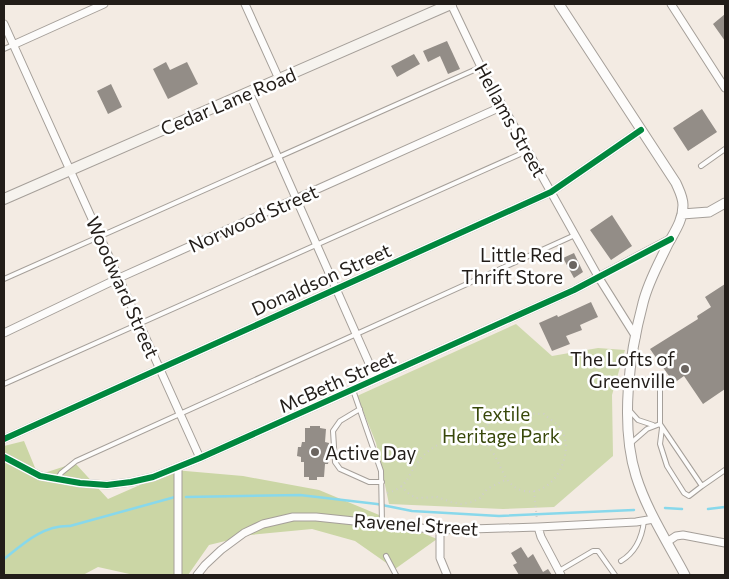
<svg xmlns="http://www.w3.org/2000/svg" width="729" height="579" font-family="Commissioner,sans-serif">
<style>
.green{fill:#cfd9ad}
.forest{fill:#cbd6a5}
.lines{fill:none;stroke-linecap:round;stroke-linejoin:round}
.stream{stroke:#88d8eb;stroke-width:2.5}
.building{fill:#938d87}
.service-casing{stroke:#a59f99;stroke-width:6}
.minor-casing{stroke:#a59f99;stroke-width:9}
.tertiary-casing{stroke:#a59f99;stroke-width:11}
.secondary-casing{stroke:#a59f99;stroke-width:12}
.path{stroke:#d0cecb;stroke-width:2;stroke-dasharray:1 4;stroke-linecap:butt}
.service{stroke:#fdfcfb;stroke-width:4}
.minor{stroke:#fdfcfb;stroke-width:7}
.tertiary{stroke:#fdfcfb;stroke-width:9}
.secondary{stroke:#f6f3ee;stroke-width:10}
.cycleway-casing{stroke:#fff;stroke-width:9}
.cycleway{stroke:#00873e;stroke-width:6}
.poi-dot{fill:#6b6560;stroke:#fff;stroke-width:2}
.labels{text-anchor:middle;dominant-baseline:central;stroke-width:5;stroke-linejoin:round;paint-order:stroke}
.street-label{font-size:19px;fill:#221d19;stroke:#fff}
.poi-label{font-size:19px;fill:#221d19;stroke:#fff;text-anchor:end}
.park-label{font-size:19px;fill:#38480a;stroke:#fff}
</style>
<rect width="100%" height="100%" fill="#f3ebe3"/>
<path class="green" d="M516 324 552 356 598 348 625 350 612 395 613 456 554 507 503 509 389 504 376 443 357 396Z"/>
<path class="forest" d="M24 441 38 475 75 463 108 499 174 470 243 476 319 490 437 539 395 569 355 541 312 529 250 535 209 545 188 575H134L98 567 83 575H4V446Z"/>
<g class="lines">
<path class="stream" d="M186 497 300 495 377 504 412 511 499 516 634 510
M665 508 682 509
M708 509 725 507
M4 559C24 543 43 525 70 526L175 497"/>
</g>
<path class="building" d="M725 14V41L713 24Z
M447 41 460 69 448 74 440 56 428 62 423 51Z
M414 54 420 64 397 77 391 66Z
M166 62 170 70 187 62 198 84 168 99 153 69Z
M111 84 122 107 108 114 97 91Z
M702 109 717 132 688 151 673 128Z
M612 215 632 246 611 260 590 230Z
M574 253 583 272 574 278 563 258Z
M725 284V389L703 404 684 376 674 383 650 349 698 319 697 316 711 307 705 297Z
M591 302 598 317 580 325 582 330 566 336 570 344 552 351 539 323 557 315 558 317Z
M310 426H320V428L326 429 325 442 329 443V448H332V458H329L328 464H325L324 477H317V480H309V477H304V462H301V457L297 456 298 447H301L302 442H305V428H310Z
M521 547 528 558 533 554 543 572 548 569 552 575H519L513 565 517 563 511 553Z"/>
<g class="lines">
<defs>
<path id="service" d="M4 49 13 45
M701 166 725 149
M4 279 481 67
M660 378V424L702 486 725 470
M4 384 527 151
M353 390 381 471 382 524
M360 409 340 421 333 431 335 462 340 469 369 482H382
M630 411 638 420 653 425
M662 428 660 444 667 466 684 493 689 496 702 486
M631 443 647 429 660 424
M57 480 61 473 76 461 575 235
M386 556 396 575
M621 561C636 552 642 538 644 521
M559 571 593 551H598L615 575"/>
<path id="minor" d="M245 4 279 79
M451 4 481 67 599 278 636 337
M671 4 725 88
M4 24 200 458
M13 45 104 4
M249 92 376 379
M4 333 119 278 503 106
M4 439 551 192 641 130
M4 457 40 476 80 483 107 485 131 482 153 477 200 458 574 290 670 239
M538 527 541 537 561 575
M440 530V558L447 575
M667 542 676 536 683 535 725 543
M178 575V468
M197 575 205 565 221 550 244 533 263 524 293 517H316L440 530 538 527 636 522 654 519"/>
<path id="tertiary" d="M559 4 676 183C679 190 683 197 683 205 683 220 675 231 668 244 659 263 648 282 643 303 629 355 620 425 636 476 647 511 668 543 685 575
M682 214 709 212 725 203"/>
<path id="secondary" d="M4 199 451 4"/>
</defs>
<use href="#service" class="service-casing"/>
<use href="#minor" class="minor-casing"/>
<use href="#tertiary" class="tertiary-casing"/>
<use href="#secondary" class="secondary-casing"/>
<path class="path" d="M401 486 409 494 416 498 437 497 451 502 461 504 472 502 480 498 487 489 507 479
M534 491 537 520
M387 493C409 487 406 477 418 462 427 449 444 440 459 437 464 437 470 438 474 439 502 443 496 485 524 491 554 497 576 453 561 429 557 423 549 419 544 414L506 413 497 417 472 438"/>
<use href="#service" class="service"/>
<use href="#minor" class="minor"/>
<use href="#tertiary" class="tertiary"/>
<use href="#secondary" class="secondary"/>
<defs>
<path id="cycleway" d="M4 439 551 192 641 130
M4 457 40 476 80 483 107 485 131 482 153 477 200 458 574 290 671 239"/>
</defs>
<use href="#cycleway" class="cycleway-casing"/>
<use href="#cycleway" class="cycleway"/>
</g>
<g class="poi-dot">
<circle cx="573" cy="265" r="5"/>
<circle cx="685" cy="369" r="5"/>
<circle cx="315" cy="452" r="5"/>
</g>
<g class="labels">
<g class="street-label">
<text transform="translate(228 101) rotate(-23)">Cedar Lane Road</text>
<text transform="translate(511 120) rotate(61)">Hellams Street</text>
<text transform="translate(253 218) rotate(-24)">Norwood Street</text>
<text transform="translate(321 279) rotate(-24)">Donaldson Street</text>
<text transform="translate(123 287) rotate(66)">Woodward Street</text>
<text transform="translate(337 381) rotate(-24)">McBeth Street</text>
<text transform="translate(416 524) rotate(4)">Ravenel Street</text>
</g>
<g class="poi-label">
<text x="563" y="254">Little Red<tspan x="563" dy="22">Thrift Store</tspan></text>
<text x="675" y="358">The Lofts of<tspan x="675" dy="22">Greenville</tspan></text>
<text x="325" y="452" text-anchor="start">Active Day</text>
</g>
<g class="park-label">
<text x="501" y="413">Textile<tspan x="501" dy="22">Heritage Park</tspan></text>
</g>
</g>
<rect width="729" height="579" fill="none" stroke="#221d19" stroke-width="10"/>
</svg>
